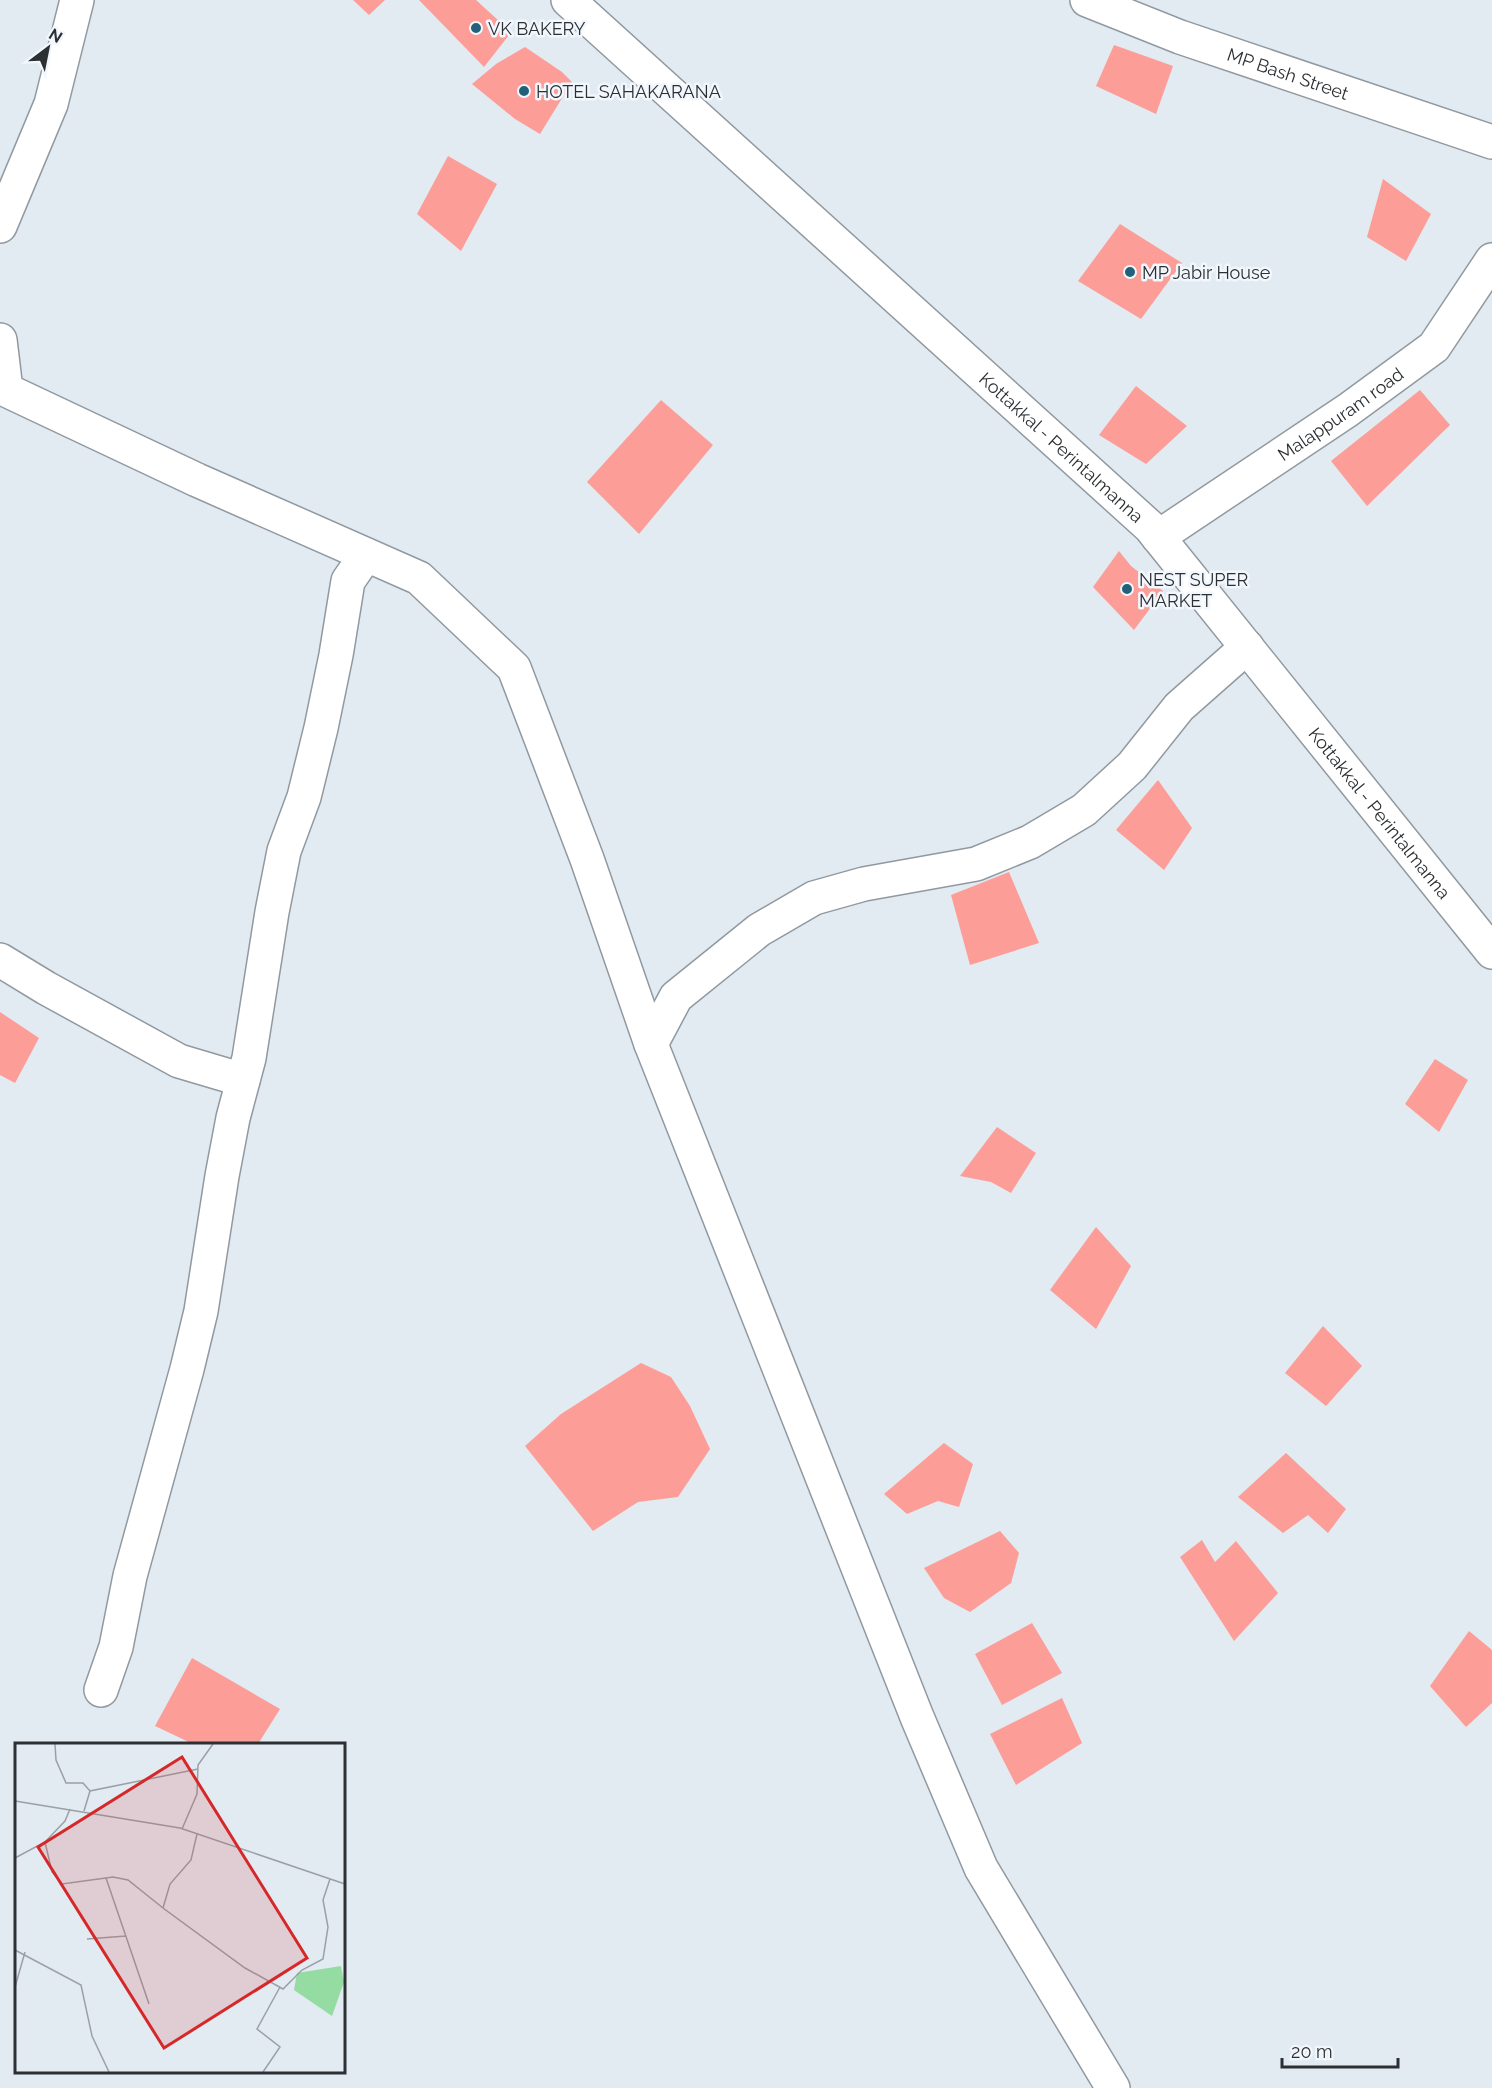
<svg xmlns="http://www.w3.org/2000/svg" width="1492" height="2088" font-family="Raleway,sans-serif">
<style>
.building{fill:#fc9d98}
.lines{fill:none;stroke-linecap:round;stroke-linejoin:round}
.minor-casing{stroke:#9199a0;stroke-width:36}
.tertiary-casing{stroke:#9199a0;stroke-width:36}
.secondary-casing{stroke:#9199a0;stroke-width:36}
.minor{stroke:#fff;stroke-width:33}
.tertiary{stroke:#fff;stroke-width:33}
.secondary{stroke:#fff;stroke-width:33}
.poi-dot{fill:#226177;stroke:#f1f7fd;stroke-width:2}
.labels{text-anchor:middle;dominant-baseline:central;stroke-width:5;stroke-linejoin:round;paint-order:stroke}
.poi-label{font-size:18px;fill:#2d3033;stroke:#f1f7fd;text-anchor:start}
.street-label{font-size:18px;fill:#2d3033;stroke:#f1f7fd}
.inset-road{fill:none;stroke:#9aa0a6;stroke-width:1.5}
.view{fill:#d62828;fill-opacity:0.15;stroke:#d62828;stroke-width:3}
.inset-edge{fill:none;stroke:#2d3033;stroke-width:3}
</style>
<rect width="100%" height="100%" fill="#e2eaf2"/>
<path class="building" d="M353 0H385L369 15Z
M419 0H476L499 21 509 35 484 67Z
M1114 45 1173 66 1156 114 1096 86Z
M525 47 562 72 572 82 540 134 515 119 472 84 496 64Z
M448 156 497 184 461 251 417 214Z
M1383 179 1431 214 1406 261 1367 237Z
M1120 224 1182 263 1141 319 1078 281Z
M1136 386 1187 426 1146 464 1099 435Z
M1420 390 1450 425 1367 506 1331 461Z
M661 400 713 445 639 534 587 482Z
M1119 551 1131 566 1163 591 1134 630 1093 587Z
M1158 780 1192 828 1164 870 1116 830Z
M1009 872 1039 943 970 965 951 895Z
M0 1012 39 1038 15 1083 0 1075Z
M1435 1059 1468 1080 1439 1132 1405 1104Z
M997 1127 1036 1153 1011 1193 991 1182 960 1176Z
M1096 1227 1131 1266 1096 1329 1050 1290Z
M1323 1326 1362 1366 1326 1406 1285 1373Z
M641 1363 671 1377 690 1406 710 1449 678 1497 638 1502 593 1531 525 1446 561 1414Z
M944 1443 973 1464 959 1507 938 1501 907 1514 884 1494Z
M1286 1453 1346 1509 1328 1533 1308 1515 1283 1533 1238 1497Z
M1000 1531 1019 1553 1011 1583 970 1612 944 1598 924 1568Z
M1202 1540 1215 1562 1236 1541 1278 1593 1234 1641 1180 1557Z
M1032 1623 1062 1673 1002 1705 975 1654Z
M1469 1631 1492 1650V1703L1466 1727 1430 1686Z
M192 1658 280 1709 258 1744H193L155 1726Z
M1062 1698 1082 1743 1016 1785 990 1734Z"/>
<g class="lines">
<defs>
<g id="minor">
<path id="s1" d="M1087 0 1180 37 1492 142"/>
<path d="M0 226 51 104 77 0"/>
<path d="M0 340 6 390 197 480 419 578 514 668 587 859 651 1044"/>
<path d="M0 960 46 988 179 1061 243 1080"/>
<path d="M101 1690 116 1647 130 1576 187 1369 201 1311 222 1176 233 1118 249 1058 272 912 284 851 304 797 321 728 336 655 348 581 366 555"/>
<path d="M1113 2088 981 1868 917 1717 651 1044 676 997 759 930 814 898 864 884 976 864 1030 842 1084 810 1132 766 1179 707 1247 647"/>
</g>
<g id="tertiary">
<path id="s2" d="M1158 537 1348 410 1434 347 1492 260"/>
</g>
<g id="secondary">
<path id="s3" d="M568 0 1150 527 1492 952"/>
</g>
</defs>
<use href="#minor" class="minor-casing"/>
<use href="#tertiary" class="tertiary-casing"/>
<use href="#secondary" class="secondary-casing"/>
<use href="#minor" class="minor"/>
<use href="#tertiary" class="tertiary"/>
<use href="#secondary" class="secondary"/>
</g>
<g class="poi-dot">
<circle cx="476" cy="28" r="6"/>
<circle cx="524" cy="91" r="6"/>
<circle cx="1130" cy="272" r="6"/>
<circle cx="1127" cy="589" r="6"/>
</g>
<g class="labels">
<g class="poi-label">
<text x="488" y="28">VK BAKERY</text>
<text x="536" y="91">HOTEL SAHAKARANA</text>
<text x="1142" y="272">MP Jabir House</text>
<text x="1139" y="579">NEST SUPER<tspan x="1139" dy="21">MARKET</tspan></text>
</g>
<g class="street-label">
<text stroke="none"><textPath href="#s1" startOffset="214">MP Bash Street</textPath></text>
<text stroke="none"><textPath href="#s2" startOffset="220">Malappuram road</textPath></text>
<text stroke="none"><textPath href="#s3" startOffset="666">Kottakkal - Perintalmanna</textPath></text>
<text stroke="none"><textPath href="#s3" startOffset="1152">Kottakkal - Perintalmanna</textPath></text>
</g>
</g>
<g transform="translate(15 1743)">
<rect width="330" height="330" fill="#e2eaf2"/>
<path d="M326 223 329 239 317 273 279 247 282 230Z" fill="#94dca1"/>
<path class="inset-road" d="M40 1 41 17 51 40H68L75 48M0 58 165 85 330 141M69 68 75 48 183 26M167 86 182 51 183 22 198 1M182 91 176 117 155 141 148 165 230 225 268 246 287 227 308 216 313 184 308 157 315 136M30 99 37 129 47 141 98 134 113 137 148 165M0 115 30 99 50 78 55 66M91 135 134 261M72 196 111 193M0 207 66 242 77 293 94 329M0 244 10 209M248 329 265 304 242 286 265 244"/>
<path class="view" d="M167 14 292 215 149 305 23 104Z"/>
<rect width="330" height="330" class="inset-edge"/>
</g>
<g transform="translate(48 48) rotate(32)" stroke="#f1f7fd" stroke-width="4.5" paint-order="stroke">
<path d="M0-4.5L10 22L0 15L-10 22Z" fill="#2d3033"/>
<text y="-9" font-size="16" font-weight="bold" text-anchor="middle" fill="#2d3033">N</text>
</g>
<path d="M1282 2058v9h116v-9" fill="none" stroke="#2d3033" stroke-width="3"/>
<text x="1291" y="2058" font-size="18" fill="#2d3033" stroke="#f1f7fd" stroke-width="4.5" paint-order="stroke">20 m</text>
</svg>
